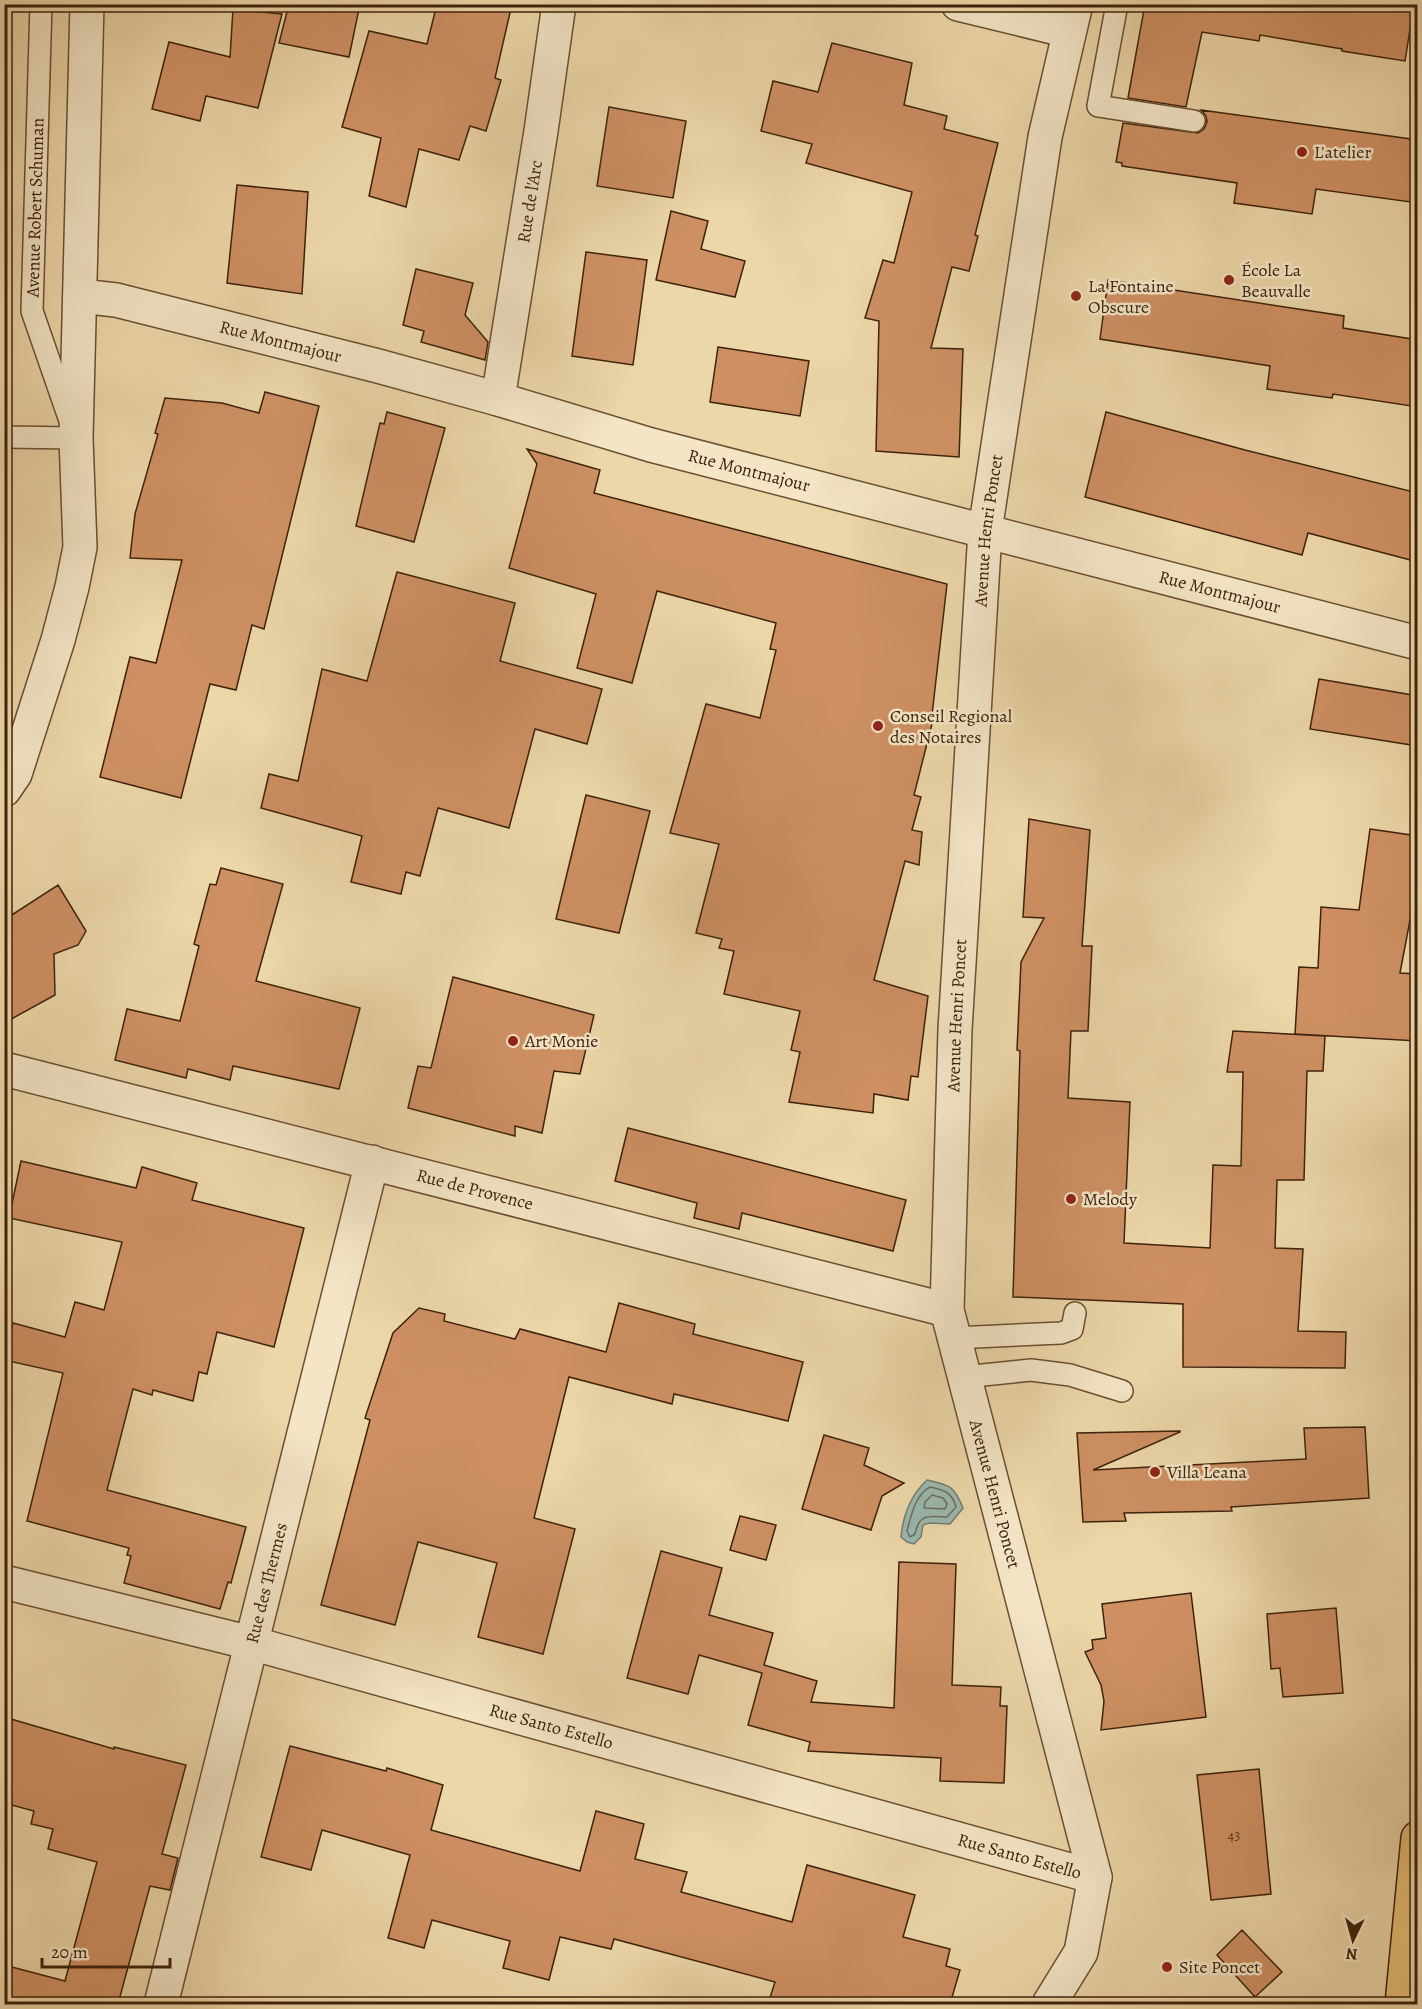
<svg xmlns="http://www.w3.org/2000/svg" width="1422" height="2009" font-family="Alegreya,serif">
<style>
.water{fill:#9ab8af;stroke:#757c6e;stroke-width:1.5}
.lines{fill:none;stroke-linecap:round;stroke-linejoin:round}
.shore{stroke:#6c6d5e;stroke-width:1.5}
.building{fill:#ce9063;stroke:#3e220c;stroke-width:1.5}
.service-casing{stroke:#6a4f33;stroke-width:24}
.minor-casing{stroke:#6a4f33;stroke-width:36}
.tertiary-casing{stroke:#6a4f33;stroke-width:36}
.primary-casing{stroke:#3e220c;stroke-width:36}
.service{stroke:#f3e5c6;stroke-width:21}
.minor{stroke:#f3e5c6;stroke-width:33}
.tertiary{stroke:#f3e5c6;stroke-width:33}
.primary{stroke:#e6bc74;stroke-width:33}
.poi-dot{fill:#8f2418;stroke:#f3e5c6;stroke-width:2}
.labels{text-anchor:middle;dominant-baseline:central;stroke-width:5;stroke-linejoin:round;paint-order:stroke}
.number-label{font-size:15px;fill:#623e22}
.poi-label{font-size:18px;fill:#3e220c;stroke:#f3e5c6;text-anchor:start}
.street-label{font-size:18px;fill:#3e220c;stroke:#f3e5c6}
</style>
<rect width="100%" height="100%" fill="#ecd7a8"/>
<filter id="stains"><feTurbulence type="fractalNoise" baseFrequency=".00333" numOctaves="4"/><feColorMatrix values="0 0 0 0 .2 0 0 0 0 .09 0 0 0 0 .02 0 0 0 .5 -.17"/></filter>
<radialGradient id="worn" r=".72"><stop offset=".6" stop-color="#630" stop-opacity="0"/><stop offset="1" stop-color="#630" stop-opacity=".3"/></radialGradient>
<path class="water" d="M927 1480C949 1485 954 1485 963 1508L950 1524 929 1523 923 1525 921 1537 914 1544 907 1542 901 1537C903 1515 911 1495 927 1480Z"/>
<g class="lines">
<path class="shore" d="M930 1487C944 1490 952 1492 956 1507L947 1517C929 1516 919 1513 915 1534L910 1537 907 1531C911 1516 915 1495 930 1487Z
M932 1495 943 1498 947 1504 945 1509 924 1508 925 1502Z"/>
</g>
<path class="building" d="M289 4H360L349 57 279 43Z
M437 4H512L495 78 501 80 486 131 470 126 459 160 419 149 406 207 369 196 381 138 342 127 369 31 427 44Z
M1145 4H1414L1405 61 1342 51V49L1260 35 1259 41 1202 32 1186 107 1128 98Z
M233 9 282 14 258 108 206 96 200 121 152 109 169 42 230 57Z
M832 43 912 63 904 105 947 116 944 129 998 143 975 235 978 236 969 271 952 267 931 348 963 349 959 457 876 451 879 321 865 318 883 260 894 263 912 192 806 163 812 144 761 131 773 81 818 92Z
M609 107 686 121 673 198 597 186Z
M1201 110 1418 140V203L1316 189 1312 214 1234 203 1237 183 1122 166V163L1116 162 1123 123 1198 133 1204 129 1207 122 1206 116Z
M237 185 308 192 302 294 227 283Z
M671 211 708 221 701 249 745 261 735 297 656 280Z
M586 252 647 260 633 365 572 356Z
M416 269 473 283 465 315 488 342 485 360 421 342 424 331 403 325Z
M1108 280 1344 316 1343 328 1418 340V407L1333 394 1332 398 1267 389 1270 366 1100 339Z
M718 347 809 361 800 416 710 402Z
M265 392 319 406 264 629 252 625 236 690 210 684 181 798 100 777 130 657 156 663 182 560 130 558 135 514 158 434 155 433 165 398 222 403 259 413Z
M387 412 445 428 414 542 356 526 380 423 384 424Z
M1106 412 1245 450 1418 493V562L1308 533 1302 555 1085 497Z
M527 449 600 470 594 493 947 584 932 715 934 716 914 795 921 797 912 830 922 832 919 865 905 861 874 980 928 996 918 1077 911 1076 908 1100 874 1094 873 1113 789 1102 800 1052 791 1050 800 1011 724 994 734 951 719 948 722 939 696 933 719 844 670 833 706 704 760 718 776 650 770 649 776 623 657 591 632 683 577 668 596 594 509 568 537 464Z
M397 572 515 603 500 661 602 689 587 744 535 729 509 828 438 808 420 876 406 872 401 894 351 882 362 836 261 808 269 774 298 781 322 669 367 681Z
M1319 679 1418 696V746L1310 729Z
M586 795 650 811 619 933 556 919Z
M1029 819 1090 830 1082 946H1092L1088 1031H1071L1068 1098 1130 1102 1124 1243 1210 1248 1213 1165 1241 1166 1243 1072H1227L1233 1031 1325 1036 1323 1071H1307L1304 1180H1277L1275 1248 1303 1249 1298 1331 1346 1332 1345 1368 1183 1367V1304L1013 1297 1020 1051 1017 1050 1021 962 1044 918 1023 917Z
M1370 829 1418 836V866L1414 899 1400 973 1418 974V1041L1295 1034 1299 967 1318 968 1321 907 1359 910Z
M221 868 283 884 256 981 360 1008 339 1089 233 1066 230 1080 188 1069 186 1078 115 1060 127 1009 180 1021 199 946 194 944 210 884 216 885Z
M58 885 86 931 78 945 54 954 55 995 4 1023V920Z
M453 977 594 1015 580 1074 554 1071 542 1133 515 1126V1136L408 1108 418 1066 431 1068Z
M628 1128 906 1200 893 1251 742 1213 739 1229 694 1218 697 1203 615 1181Z
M21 1161 136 1188 142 1167 197 1183 192 1200 304 1228 274 1347 217 1332 207 1374 199 1372 193 1401 153 1390 152 1395 133 1389 107 1490 246 1527 231 1583 228 1582 220 1609 124 1583 131 1556 127 1555 129 1548 27 1521 63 1373 4 1360 13 1323 65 1337 75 1302 104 1310 122 1242 9 1218Z
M619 1303 695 1324 693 1334 803 1362 788 1421 674 1394 672 1404 569 1377 534 1518 575 1529 543 1654 478 1637 497 1563 418 1542 395 1625 321 1605 370 1420 365 1418 393 1333 419 1308 445 1314 444 1321 515 1339 520 1329 606 1352Z
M1365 1427 1369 1498 1231 1507 1232 1511 1124 1513 1126 1521 1083 1522 1077 1433 1180 1431V1432L1093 1470 1306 1459 1304 1428Z
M824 1435 869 1448 864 1465 904 1483 882 1496 871 1530 802 1509Z
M740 1516 776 1525 766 1560 730 1550Z
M661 1551 722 1568 709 1615 773 1633 764 1665 817 1681 811 1702 894 1708 899 1562 956 1564 952 1685 1001 1687 1000 1706H1007L1004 1783 940 1781 941 1758 808 1751 810 1742 748 1725 762 1673 699 1655 688 1694 627 1678Z
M1191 1593 1206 1717 1101 1730 1104 1701 1101 1685 1085 1652 1093 1649 1092 1640 1106 1638 1102 1604Z
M1336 1608 1343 1693 1283 1697 1280 1668 1271 1669 1267 1614Z
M4 1717 114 1749V1747L186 1765 162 1854 178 1858 170 1890 150 1886 118 2004H4V1965L65 1981 97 1862 48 1849 53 1829 31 1824 34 1811 4 1803Z
M290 1746 386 1771 387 1768 443 1785 431 1830 580 1871 596 1811 644 1824 635 1859 687 1872 681 1892 792 1922 807 1865 915 1895 903 1937 950 1949 946 1966 960 1970 950 2004H768L775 1982 614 1939 611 1949 560 1937 549 1980 503 1968 510 1941 432 1920 424 1948 388 1938 410 1855 322 1830 311 1870 261 1857Z
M1259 1769 1271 1894 1211 1900 1197 1775Z
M1242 1930 1282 1972 1255 1997 1217 1955Z"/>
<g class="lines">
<defs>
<g id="service">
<path d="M1117 4 1098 106 1194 121"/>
<path id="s1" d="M4 437 76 438 32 311 41 4"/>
<path d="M954 1338 1061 1333 1072 1329 1075 1313"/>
<path d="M964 1377 1031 1370 1070 1375 1122 1391"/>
</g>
<g id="minor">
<path d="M958 4 1069 31"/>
<path id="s2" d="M80 296 116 300 378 366 498 399 651 445 1418 643"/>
<path id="s3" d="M498 399 541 131 559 4"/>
<path id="s4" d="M4 1069 947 1310"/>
<path id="s5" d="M4 1582 251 1643 1095 1877"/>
<path id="s6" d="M161 2004 372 1162"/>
<path id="s7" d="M1049 2004 1081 1952 1095 1877 947 1310 955 1030 985 531 1045 137 1076 4"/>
</g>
<path id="tertiary" d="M4 790 15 774 58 640 72 587 80 547 76 438 87 4"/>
<path id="primary" d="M1402 2004 1418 1838"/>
</defs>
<use href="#service" class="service-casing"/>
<use href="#minor" class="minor-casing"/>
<use href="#tertiary" class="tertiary-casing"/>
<use href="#primary" class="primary-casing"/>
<use href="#service" class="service"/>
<use href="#minor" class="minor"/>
<use href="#tertiary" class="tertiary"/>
<use href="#primary" class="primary"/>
</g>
<g class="poi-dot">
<circle cx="1302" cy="152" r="6"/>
<circle cx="1229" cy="280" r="6"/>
<circle cx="1076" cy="296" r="6"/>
<circle cx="878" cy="726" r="6"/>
<circle cx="513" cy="1041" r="6"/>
<circle cx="1071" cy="1199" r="6"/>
<circle cx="1155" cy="1472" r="6"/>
<circle cx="1167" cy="1967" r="6"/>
</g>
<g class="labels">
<g class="number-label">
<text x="1234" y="1835">43</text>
</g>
<g class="poi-label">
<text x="1314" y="152">L'atelier</text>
<text x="1241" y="270">École La<tspan x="1241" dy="21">Beauvalle</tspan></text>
<text x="1088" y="286">La Fontaine<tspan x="1088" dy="21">Obscure</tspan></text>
<text x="890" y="716">Conseil Regional<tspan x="890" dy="21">des Notaires</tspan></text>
<text x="525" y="1041">Art Monie</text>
<text x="1083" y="1199">Melody</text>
<text x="1167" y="1472">Villa Leana</text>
<text x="1179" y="1967">Site Poncet</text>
</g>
<g class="street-label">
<text stroke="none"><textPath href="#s3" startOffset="200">Rue de l'Arc</textPath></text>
<text stroke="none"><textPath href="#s1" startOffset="310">Avenue Robert Schuman</textPath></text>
<text stroke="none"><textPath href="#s2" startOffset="206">Rue Montmajour</textPath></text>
<text stroke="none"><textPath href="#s2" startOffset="692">Rue Montmajour</textPath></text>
<text stroke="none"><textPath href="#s7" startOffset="1504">Avenue Henri Poncet</textPath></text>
<text stroke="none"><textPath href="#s2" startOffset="1178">Rue Montmajour</textPath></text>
<text stroke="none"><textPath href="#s7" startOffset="1018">Avenue Henri Poncet</textPath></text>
<text stroke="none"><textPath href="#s4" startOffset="486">Rue de Provence</textPath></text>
<text transform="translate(995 1494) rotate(75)">Avenue Henri Poncet</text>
<text stroke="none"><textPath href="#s6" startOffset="434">Rue des Thermes</textPath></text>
<text stroke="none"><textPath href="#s5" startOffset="566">Rue Santo Estello</textPath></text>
<text stroke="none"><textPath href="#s5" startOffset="1052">Rue Santo Estello</textPath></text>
</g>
</g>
<rect width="1422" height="2009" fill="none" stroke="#ecd7a8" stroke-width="24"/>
<rect x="6" y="6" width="1410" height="1997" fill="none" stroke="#3e220c" stroke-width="3"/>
<rect x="12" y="12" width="1398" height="1985" fill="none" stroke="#3e220c" stroke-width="1.5"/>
<g transform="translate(1353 1940) rotate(185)" stroke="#f3e5c6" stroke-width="4.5" paint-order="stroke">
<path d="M0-4.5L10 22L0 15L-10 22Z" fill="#3e220c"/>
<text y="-9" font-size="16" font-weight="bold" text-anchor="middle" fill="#3e220c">N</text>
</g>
<path d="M42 1958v9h128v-9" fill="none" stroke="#3e220c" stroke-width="3"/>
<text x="51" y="1958" font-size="18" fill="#3e220c" stroke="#f3e5c6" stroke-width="4.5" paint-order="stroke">20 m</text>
<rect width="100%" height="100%" filter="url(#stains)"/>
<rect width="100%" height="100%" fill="url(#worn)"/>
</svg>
